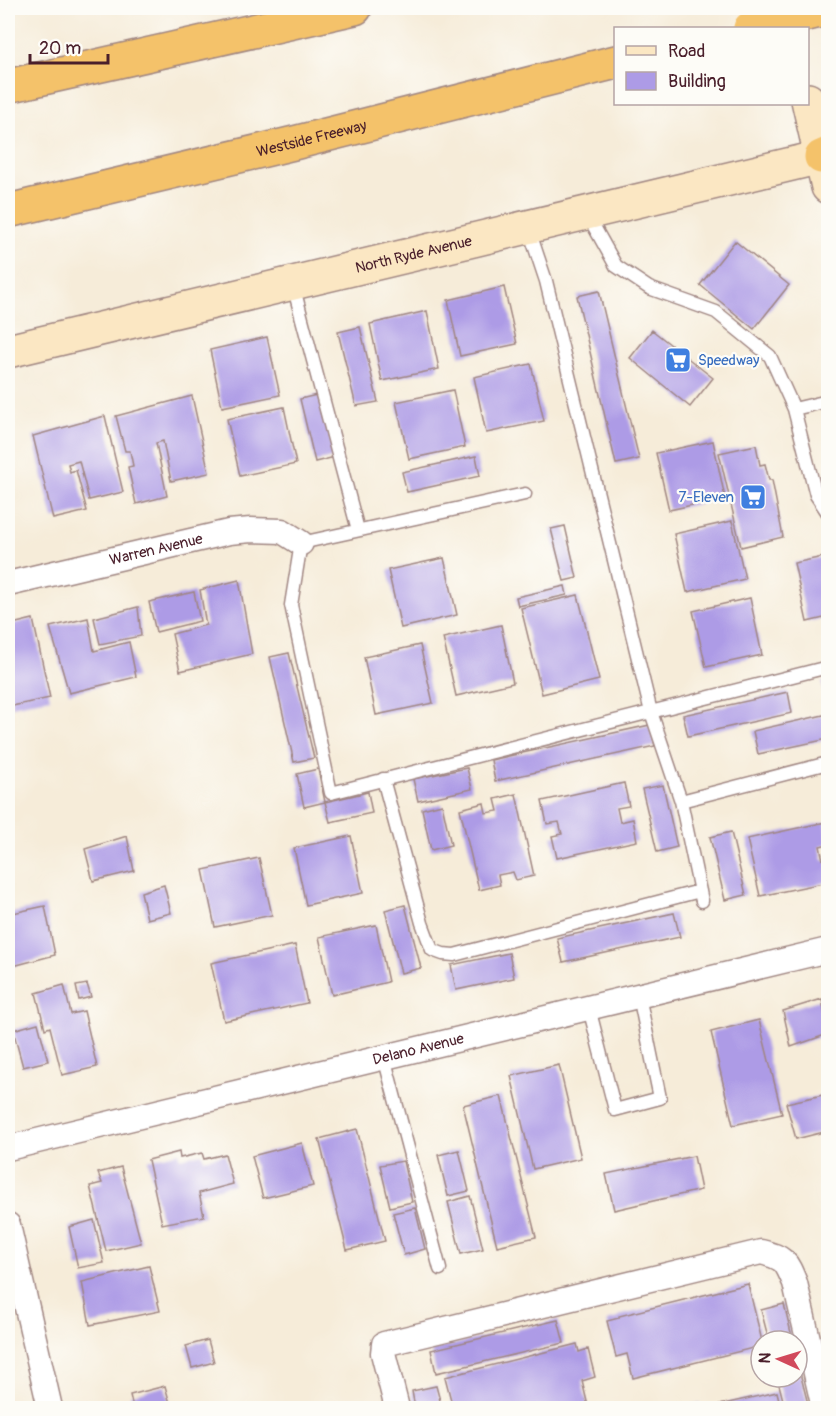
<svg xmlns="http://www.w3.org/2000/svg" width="836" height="1416" font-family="Pangolin,sans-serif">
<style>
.building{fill:#ad9be6}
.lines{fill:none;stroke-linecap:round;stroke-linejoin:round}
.lane-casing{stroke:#a08682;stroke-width:15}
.street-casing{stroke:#a08682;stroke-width:27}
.secondary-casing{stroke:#a08682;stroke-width:36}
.highway-casing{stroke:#a08682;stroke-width:36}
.lane{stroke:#fff;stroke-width:12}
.street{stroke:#fff;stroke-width:24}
.secondary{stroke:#fbe7c3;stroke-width:33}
.highway{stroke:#f4c26a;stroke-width:33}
.highway-bridge-casing{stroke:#a08682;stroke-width:36;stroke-linecap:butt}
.highway-bridge{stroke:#f4c26a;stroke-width:33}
.labels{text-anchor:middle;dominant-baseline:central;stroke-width:4.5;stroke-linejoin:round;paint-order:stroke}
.street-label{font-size:15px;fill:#4a1f2b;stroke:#fdfcf7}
.shop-label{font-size:15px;fill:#366cbe;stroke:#fdfcf7;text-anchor:start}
</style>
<rect width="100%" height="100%" fill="#fdfcf7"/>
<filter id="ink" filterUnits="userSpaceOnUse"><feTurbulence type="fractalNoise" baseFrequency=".0167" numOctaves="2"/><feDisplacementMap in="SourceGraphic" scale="12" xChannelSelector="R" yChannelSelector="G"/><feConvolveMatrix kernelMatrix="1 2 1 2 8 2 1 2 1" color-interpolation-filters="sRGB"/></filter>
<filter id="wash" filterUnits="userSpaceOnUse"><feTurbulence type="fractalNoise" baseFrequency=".008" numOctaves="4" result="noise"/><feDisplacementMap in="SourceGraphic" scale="24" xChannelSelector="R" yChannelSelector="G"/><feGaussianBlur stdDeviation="1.35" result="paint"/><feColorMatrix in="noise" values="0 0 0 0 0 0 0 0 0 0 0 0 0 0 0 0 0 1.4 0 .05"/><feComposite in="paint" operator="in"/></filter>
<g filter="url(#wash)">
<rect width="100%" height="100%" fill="#f6ecd9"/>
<g id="blocks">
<path class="building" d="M735 241 789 285 754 329 700 285Z
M504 287 517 344 460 356 448 300Z
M599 291 639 459 616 464 577 296Z
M427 311 439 369 382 381 370 324Z
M360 327 378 402 356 406 338 332Z
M652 330 713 378 690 407 630 358Z
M267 337 280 395 222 407 210 350Z
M531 364 544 421 486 433 474 377Z
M453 390 465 447 409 459 396 402Z
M321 394 335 457 315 462 300 399Z
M192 396 209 473 171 481 163 441 156 443 167 496 136 504 128 467 133 466 130 451H125L116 416Z
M284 407 296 464 240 476 227 419Z
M105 416 123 492 89 500 79 461 68 464 70 472 76 470 87 511 53 519 33 436Z
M713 441 725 498 669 510 656 453Z
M756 445 760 465 765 464 769 480H772L783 537 741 547 719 453Z
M476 456 480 476 407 492 402 472Z
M732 521 745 579 687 592 674 534Z
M565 526 577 578 564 581 551 529Z
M828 556V617L807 622 794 563Z
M444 558 457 615 401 628 388 570Z
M239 580 252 654 180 671 172 634 206 625 200 590Z
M565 586 567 595 518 606 516 597Z
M194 592 200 621 156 632 149 602Z
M578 595 599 680 542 694 521 608Z
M750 598 762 655 706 667 693 611Z
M138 607 141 636 100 644 94 618Z
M88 618 94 651 129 642 136 677 69 693 50 627Z
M33 619 50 698 12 706 8 680V625Z
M501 625 513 683 456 696 443 638Z
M420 645 433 703 376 715 364 657Z
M289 653 314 758 294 762 270 657Z
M828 681V702L826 703 822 683Z
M788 692 792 713 688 736 683 715Z
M828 714V739L758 754 753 731Z
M650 725 655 746 495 781 491 760Z
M467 768 472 789 418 801 413 779Z
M318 769 325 802 304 807 297 774Z
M624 783 629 806 617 808 620 822 633 819 637 841 557 858 552 836 562 834 559 822 547 824 542 801Z
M663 785 677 847 657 852 642 789Z
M368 792 372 813 330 822 325 802Z
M516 794 534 876 516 880 513 872 498 875 500 885 479 890 460 809 484 803 486 813 498 811 495 799Z
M442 804 451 845 431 850 422 809Z
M826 822 828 844 820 846 823 860 828 859V882L760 896 747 839Z
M731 832 746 895 725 900 710 837Z
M127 836 134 871 93 881 85 849Z
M351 836 363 893 306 905 294 848Z
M259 858 272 915 215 927 203 870Z
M164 885 171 913 147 919 141 892Z
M405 905 421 968 401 973 385 910Z
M45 906 55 955 13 966 8 939V914Z
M674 913 680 937 563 962 557 938Z
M376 925 388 982 332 995 319 937Z
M295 945 307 1003 224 1021 211 963Z
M509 953 514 978 456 990 451 965Z
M87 984 91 997 79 1000 76 986Z
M64 985 71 1014 84 1011 97 1067 62 1075 50 1027 45 1029 36 993Z
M822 999 828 1034 791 1047 783 1011Z
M759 1020 782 1114 733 1125 711 1032Z
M38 1023 48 1061 23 1067 13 1030Z
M559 1065 581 1158 533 1169 511 1076Z
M823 1095 828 1121V1131L796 1139 786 1103Z
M501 1096 536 1237 497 1246 463 1105Z
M357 1129 385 1241 347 1250 319 1139Z
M302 1143 313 1186 263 1198 252 1156Z
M459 1150 469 1191 448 1196 438 1155Z
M179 1152 180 1158 202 1153 204 1159 225 1154 233 1184 199 1193 204 1216 162 1224 148 1160Z
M694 1156 701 1190 614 1210 606 1174Z
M403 1161 412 1202 390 1207 380 1165Z
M121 1167 141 1243 106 1251 90 1186 102 1183 98 1173Z
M470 1196 483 1249 461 1254 448 1202Z
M415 1208 425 1249 404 1255 393 1213Z
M94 1220 104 1263 78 1268 69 1227Z
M149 1266 160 1311 90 1325 82 1282Z
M748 1284 762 1341 761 1346 633 1378 627 1354 616 1357 607 1321 619 1318V1316Z
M784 1304 793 1341H769L761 1310Z
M558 1320 564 1343 436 1373 431 1350Z
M208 1340 214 1362 192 1368 186 1346Z
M577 1344 579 1352 588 1349 595 1377 582 1381 588 1406 577 1408H453L445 1377Z
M797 1361 809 1408H785L777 1377H797Z
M165 1386 171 1407 187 1402 188 1408H133L130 1395Z
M436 1386 442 1408H415L412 1391Z
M777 1392 781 1408H716L715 1406Z
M700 1403 701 1408H678Z"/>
</g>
</g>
<g filter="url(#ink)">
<use href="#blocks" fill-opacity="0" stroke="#a08682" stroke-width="1.5"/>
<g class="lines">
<defs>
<path id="lane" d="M587 214 616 266 649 288 716 312 770 356 794 409 828 401
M528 227 546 281 651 712 681 801
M293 285 358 530
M794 409 816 495 828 513
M525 494 301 543 291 605 331 793 828 667
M383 779 422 923 432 950 443 954 454 955 700 891
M702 901 681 801 828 763
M589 1008 615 1110 660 1098 639 996
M384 1057 440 1269"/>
<g id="street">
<path id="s1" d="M8 584 229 532 251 530 282 531 301 543"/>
<path id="s2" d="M8 1148 828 950"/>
<path d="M8 1225 50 1408"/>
<path d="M397 1408 383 1353 384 1344 761 1252C785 1258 786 1261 795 1283L824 1408"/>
</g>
<g id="secondary">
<path d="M808 100 828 187"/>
<path id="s3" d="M8 351 821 157"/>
</g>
<g id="highway">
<path d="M8 86 355 8"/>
<path d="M821 157 828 154"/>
<path id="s4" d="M8 211 294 143 616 62"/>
</g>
</defs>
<use href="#lane" class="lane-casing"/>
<use href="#street" class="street-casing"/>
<use href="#secondary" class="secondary-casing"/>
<use href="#highway" class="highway-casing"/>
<use href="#lane" class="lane"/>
<use href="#street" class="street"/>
<use href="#secondary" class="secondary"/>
<use href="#highway" class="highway"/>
<defs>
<path id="highway-bridge" d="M750 28 828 9"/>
</defs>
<use href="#highway-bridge" class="highway-bridge-casing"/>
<use href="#highway-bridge" class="highway-bridge"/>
</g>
</g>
<defs>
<symbol id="supermarket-square" viewBox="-11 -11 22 22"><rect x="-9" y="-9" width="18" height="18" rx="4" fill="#3f7fe0" stroke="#fdfcf7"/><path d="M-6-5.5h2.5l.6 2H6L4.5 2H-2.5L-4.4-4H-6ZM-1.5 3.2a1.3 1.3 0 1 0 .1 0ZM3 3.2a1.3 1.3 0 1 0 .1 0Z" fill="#fff"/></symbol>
</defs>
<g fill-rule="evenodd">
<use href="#supermarket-square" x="663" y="345" width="30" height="30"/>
<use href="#supermarket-square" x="738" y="482" width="30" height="30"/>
</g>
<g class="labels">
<g class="street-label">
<text stroke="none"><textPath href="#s4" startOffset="312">Westside Freeway</textPath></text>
<text stroke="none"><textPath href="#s3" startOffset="417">North Ryde Avenue</textPath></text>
<text stroke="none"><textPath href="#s1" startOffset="152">Warren Avenue</textPath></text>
<text stroke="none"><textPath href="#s2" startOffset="422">Delano Avenue</textPath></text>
</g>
<g class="shop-label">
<text x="698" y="360">Speedway</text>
<text x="734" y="497" text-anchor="end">7-Eleven</text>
</g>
</g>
<rect width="836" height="1416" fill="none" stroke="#fdfcf7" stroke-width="30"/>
<rect x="614" y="27" width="195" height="78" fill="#fdfcf7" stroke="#b5a4a5" stroke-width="1.5"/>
<rect x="626" y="46" width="30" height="9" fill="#fbe7c3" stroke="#b5a4a5" stroke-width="1.5"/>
<text x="668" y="57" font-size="18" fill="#4a1f2b">Road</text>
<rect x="626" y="72" width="30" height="18" fill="#ad9be6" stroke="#b5a4a5" stroke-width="1.5"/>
<text x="668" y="87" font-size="18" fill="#4a1f2b">Building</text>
<g transform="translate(779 1359) rotate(274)"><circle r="28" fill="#fdfcf7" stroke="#b5a4a5" stroke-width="1.5"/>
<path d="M0-4.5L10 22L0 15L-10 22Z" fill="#d1495b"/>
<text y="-9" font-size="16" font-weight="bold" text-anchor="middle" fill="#4a1f2b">N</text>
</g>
<path d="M30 54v9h78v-9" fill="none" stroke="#4a1f2b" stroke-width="3"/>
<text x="39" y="54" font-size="18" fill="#4a1f2b" stroke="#fdfcf7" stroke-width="4.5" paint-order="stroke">20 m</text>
</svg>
